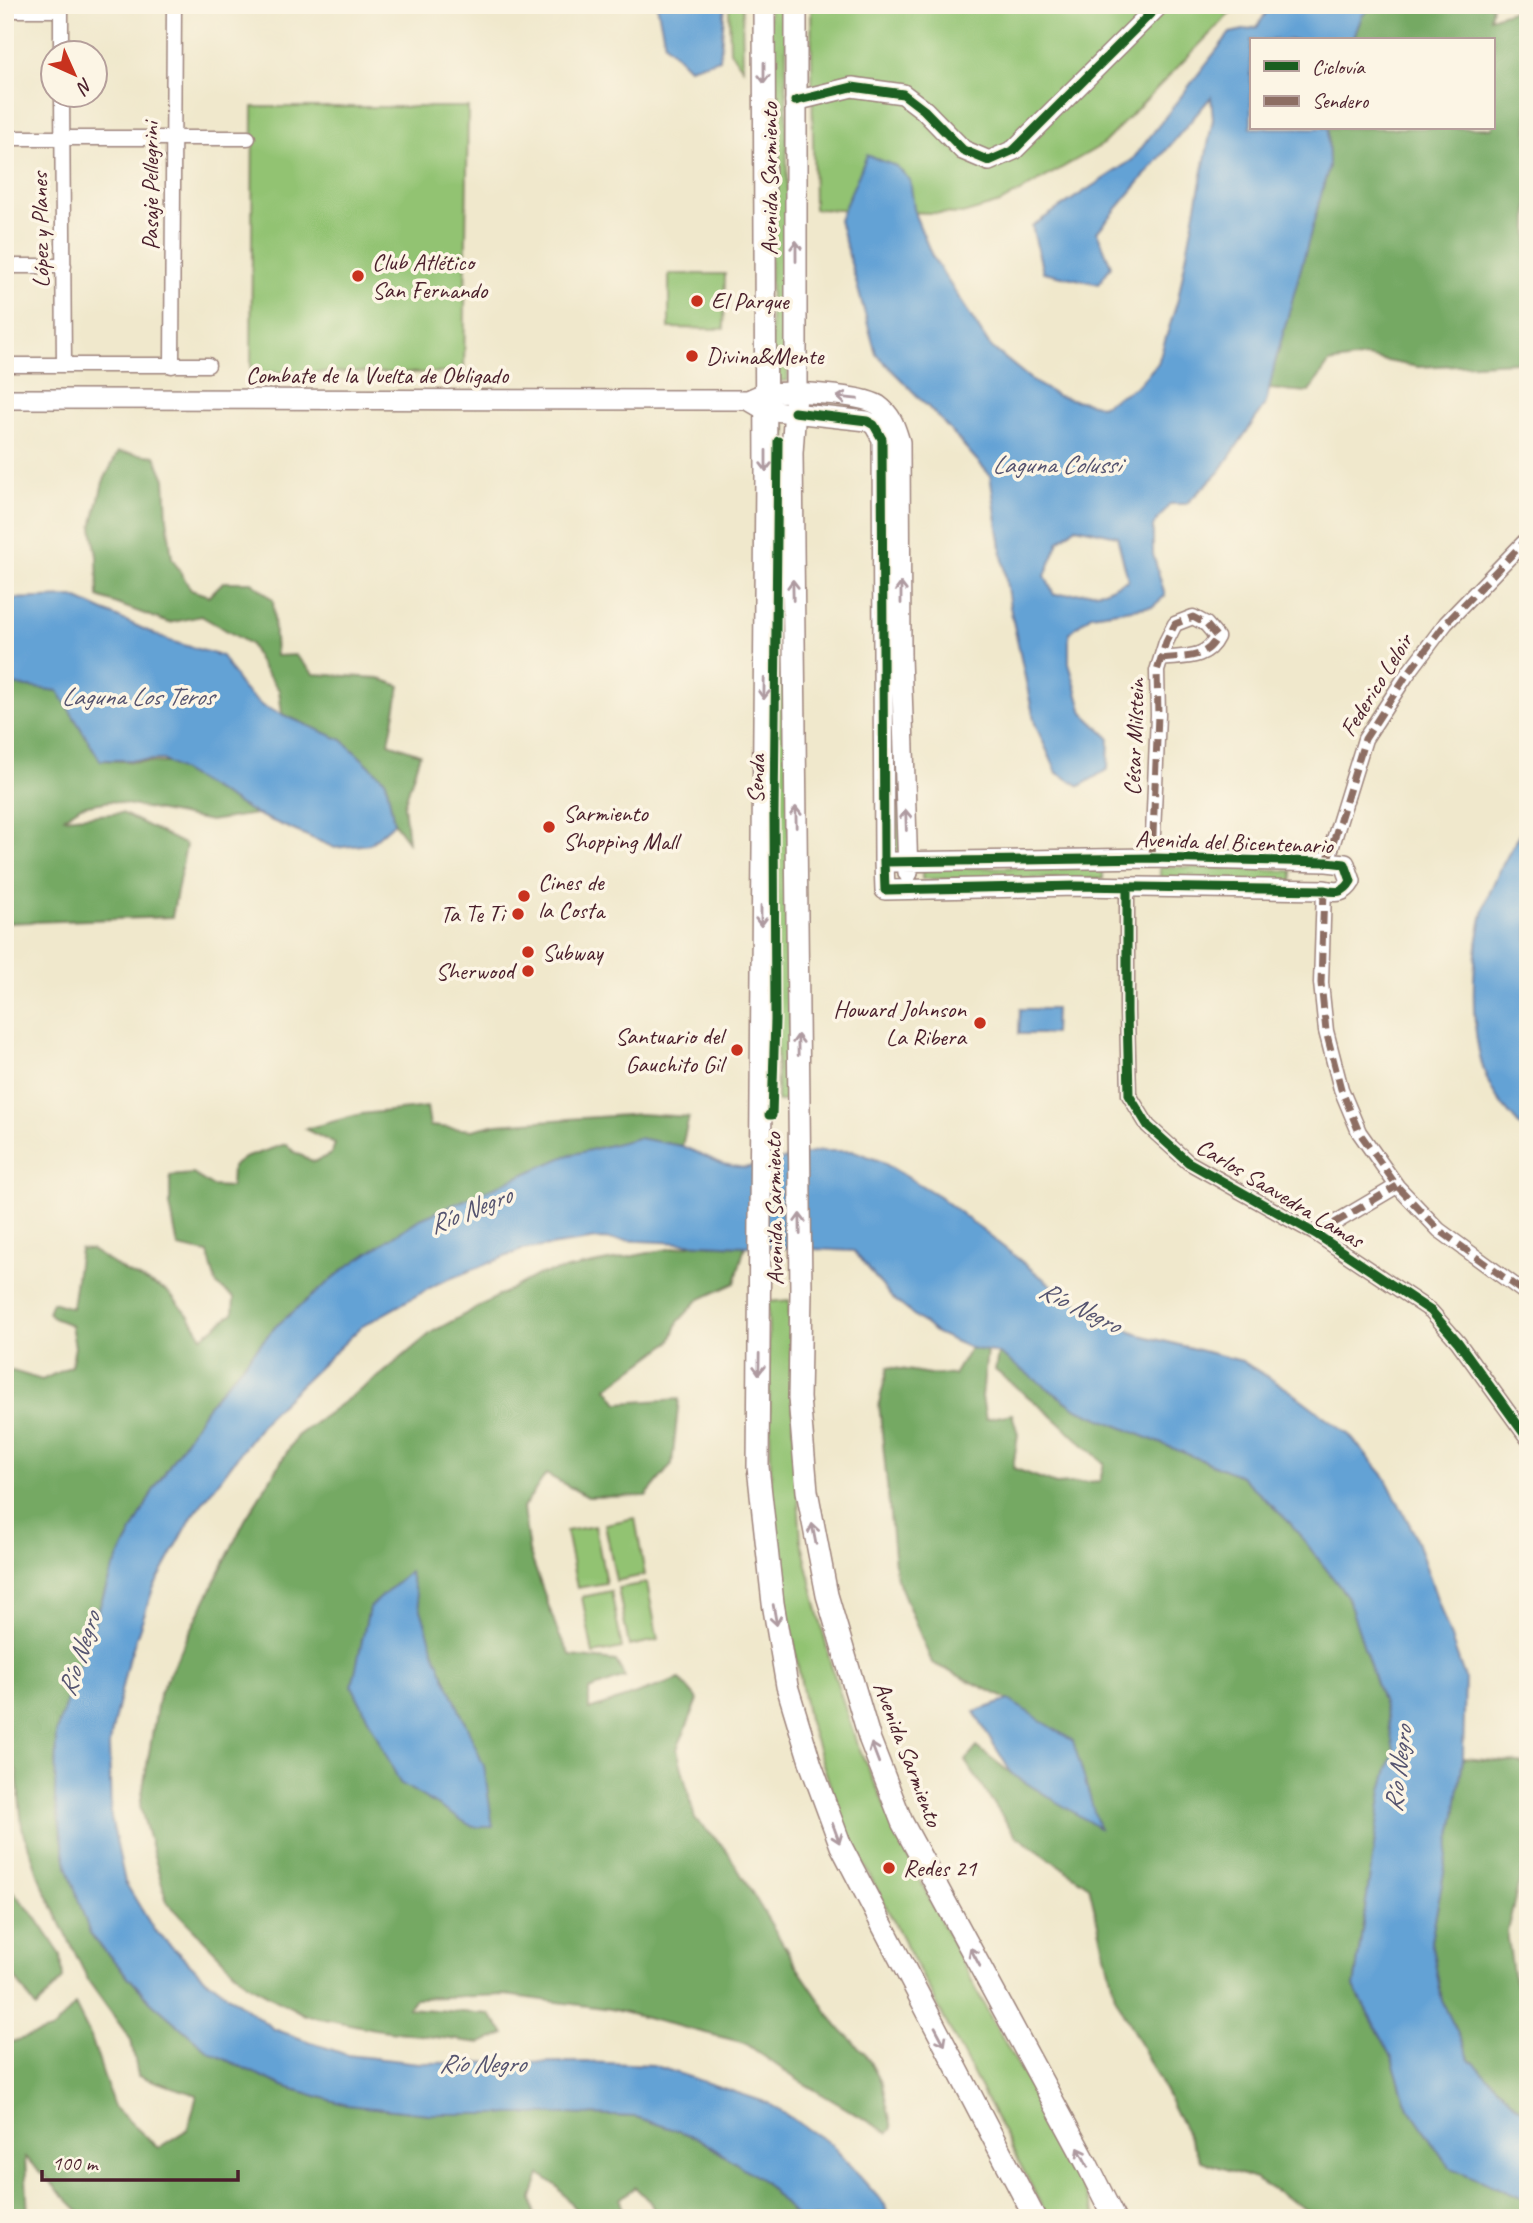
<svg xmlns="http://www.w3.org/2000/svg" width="1533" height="2223" font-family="Caveat,sans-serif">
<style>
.green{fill:#92c372;stroke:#6e714e;stroke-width:2}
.forest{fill:#75a964;stroke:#606448;stroke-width:2}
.water{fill:#63a2d5;stroke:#566080;stroke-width:2;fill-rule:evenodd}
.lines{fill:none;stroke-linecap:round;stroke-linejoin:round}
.street-casing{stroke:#9d847c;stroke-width:17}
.secondary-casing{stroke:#9d847c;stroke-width:22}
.primary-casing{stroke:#9d847c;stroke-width:24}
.street{stroke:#fff;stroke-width:14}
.secondary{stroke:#fff;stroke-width:19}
.primary{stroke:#fff;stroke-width:21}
.quiet{stroke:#8d6e63;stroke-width:7;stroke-dasharray:14 7;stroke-linecap:butt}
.cycleway-casing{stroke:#fcf5e5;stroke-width:13}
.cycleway{stroke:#1b5e20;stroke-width:9}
.oneway{stroke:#ae9aa0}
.poi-dot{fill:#c8321e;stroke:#fcf5e5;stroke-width:2.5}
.labels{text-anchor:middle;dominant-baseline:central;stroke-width:7;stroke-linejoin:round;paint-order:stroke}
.street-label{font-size:24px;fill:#4a1f2b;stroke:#fcf5e5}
.poi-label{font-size:24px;fill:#4a1f2b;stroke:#fcf5e5;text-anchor:start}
.water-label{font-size:26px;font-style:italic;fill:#54536f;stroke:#fcf5e5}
</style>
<rect width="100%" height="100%" fill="#fcf5e5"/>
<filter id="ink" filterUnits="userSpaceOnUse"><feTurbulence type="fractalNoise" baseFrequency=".0143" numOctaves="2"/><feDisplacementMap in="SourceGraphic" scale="14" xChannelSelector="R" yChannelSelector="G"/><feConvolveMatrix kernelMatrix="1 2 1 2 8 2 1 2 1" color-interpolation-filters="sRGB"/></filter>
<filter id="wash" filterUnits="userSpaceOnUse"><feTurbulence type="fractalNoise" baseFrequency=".00686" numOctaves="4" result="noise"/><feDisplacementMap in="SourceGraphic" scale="28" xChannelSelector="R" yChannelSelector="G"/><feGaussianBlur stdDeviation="1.57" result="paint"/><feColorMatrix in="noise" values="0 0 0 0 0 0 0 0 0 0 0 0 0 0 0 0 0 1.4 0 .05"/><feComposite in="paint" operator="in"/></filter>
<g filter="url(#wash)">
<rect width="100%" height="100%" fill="#f0e8cc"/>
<path class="green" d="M729 5H742L743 68 730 51Z
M769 5H786L788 381H771Z
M811 5H1238L1102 145 1000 203 962 214 814 209Z
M253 107H468L464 373 251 372Z
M669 274H725L724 329 669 328Z
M787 425 791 1101H777L772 426Z
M895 667 901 850H888L887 668Z
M1160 866 1292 871V883L1160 879Z
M1103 867V879H922V868Z
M789 1300 794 1441 801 1540 831 1665 857 1744 913 1867 990 2016 1061 2141 1097 2218H1048L843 1824 808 1719 780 1571 771 1491 768 1302Z
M635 1518 645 1575 616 1581 605 1524Z
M595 1526 606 1583 577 1588 566 1531Z
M647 1583 658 1640 629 1646 618 1588Z
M611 1591 622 1648 593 1654 582 1597Z"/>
<path class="forest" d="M1374 5H1492L1490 18 1512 11 1528 10V358L1516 362 1418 367 1366 357 1329 363 1309 392 1269 389 1275 363 1329 166 1328 128H1493V40H1353L1362 16Z
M118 452 155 456 165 479 167 518 172 558 191 590 209 596 223 582H252L273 600 276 656 295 655 314 674 378 678 400 686 389 743 420 754 404 805 408 842 394 823 386 781 342 740 282 714 279 690 262 667 250 644 201 616 169 623 98 597 97 556 92 527 103 482Z
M5 684 58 691 100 760 168 763 256 814 210 821 111 801 81 806 63 818 122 813 186 845 172 917 5 923V845L7 843H5Z
M427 1107 430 1126 472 1130 497 1124 640 1114 689 1117 682 1146 638 1138 347 1267 275 1327 208 1405 153 1491 112 1571 56 1732 90 1934 150 2001 209 2052 283 2086 348 2105 429 2114H567L636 2117 696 2137 763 2181 798 2218H658L650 2202 635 2187 620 2199 623 2218H582L557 2186 540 2174 532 2198 535 2218H83L82 2214 25 2157 28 2218H5V2044L53 2029 75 2005 91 2037 114 2107 158 2148 188 2129 197 2095 138 2076 131 2040 89 1982 41 1882 22 1827 17 1773 7 1741 5 1718V1336L6 1369 42 1380 71 1366 75 1347 71 1325 53 1318 48 1312 52 1302 72 1308 80 1249 91 1250 128 1273 167 1291 189 1316 202 1337 233 1313 234 1298 216 1284 208 1253 178 1247 170 1205V1176L193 1174 212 1186 231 1187 232 1167 244 1158 286 1144 294 1152 314 1162 331 1154 335 1144 305 1129 361 1114Z
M694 1244 745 1246 735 1283 698 1300 678 1322 671 1341 607 1388 618 1403 679 1399 672 1464 646 1496 588 1497 546 1474 523 1508 529 1551 559 1635 571 1656 616 1661 625 1677 589 1690V1710L680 1679 698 1700 677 1749 695 1819 725 1848 797 1967 837 2026 865 2053 882 2084 892 2128 888 2133 796 2079 745 2043 610 2009 505 1995 415 1998 408 2008 489 2014 505 2034 480 2043 374 2029 305 2015 246 1983 167 1902 140 1806 159 1695 245 1520 297 1436 382 1374 432 1332 537 1275Z
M970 1348 987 1351 982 1397 986 1419 1012 1414 1018 1434 1013 1468 1056 1484 1100 1481 1104 1463 1052 1416 995 1370 998 1353 1077 1409 1241 1476 1291 1524 1347 1596 1388 1719 1394 1750 1382 1790 1354 1987 1391 2055 1406 2103 1449 2167 1528 2201V2218H1320L1255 2179 1201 2161 1115 1996 1089 1886 1015 1835 965 1761 977 1747 1012 1774 1098 1827 1009 1700 932 1663 896 1576 879 1403 888 1367 930 1374 954 1375Z
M1463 1758 1528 1764V1827L1523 1865 1507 1931 1514 1981 1528 2006V2112L1520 2109 1470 2059 1442 2001 1431 1941 1455 1815Z
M5 1883 35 1916 61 1955 63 1979 36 2008 13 1975 5 1984Z"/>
<path class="water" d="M657 5H725L720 59 689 68 665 44Z
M1271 5H1374L1362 16 1353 40H1251V128H1328L1329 166 1275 363 1266 403 1220 471 1186 504H1170L1153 526V554L1165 596 1153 606 1091 615 1069 633V663L1083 713 1109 738 1108 769 1080 786 1057 773 1035 724 1010 607 990 475 940 419 876 354 839 220 867 155 896 166 910 180 915 215 932 256 990 346 1034 382 1058 396 1101 406 1137 386 1158 363 1178 299 1213 119 1211 97 1097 232 1111 266 1099 284 1043 272 1032 226 1132 160 1230 33 1257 27ZM1076 527 1117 536 1128 580 1104 591 1054 595 1045 576 1059 541Z
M73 597 170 641 222 656 243 689 262 706 342 740 386 781 394 823 370 844 335 848 256 814 163 760H100L58 691 5 684V599Z
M1528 821V1135C1516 1121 1503 1108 1494 1093 1466 1046 1470 947 1488 897 1498 870 1513 845 1528 821Z
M1020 1009H1055L1054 1034H1019Z
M638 1138 682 1146 723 1164 744 1168 821 1151H854L880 1161 939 1196 1055 1288 1091 1312 1136 1334 1242 1361 1289 1390 1349 1435 1385 1477 1414 1533 1465 1678 1463 1758 1455 1815 1431 1941 1442 2001 1470 2059 1520 2109 1528 2112V2201L1449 2167 1406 2103 1391 2055 1354 1987 1382 1790 1394 1750 1388 1719 1347 1596 1291 1524 1241 1476 1077 1409 998 1353 970 1348 936 1333 891 1297 854 1251 597 1239 522 1250 439 1283 361 1327 268 1416 192 1517 153 1589 127 1665 109 1745 111 1817 125 1882 154 1930 205 1978 274 2029 347 2055 419 2063 584 2062 653 2065 768 2103 832 2145 885 2205 888 2218H798L763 2181 696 2137 636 2117 567 2114H429L347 2105 283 2086 209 2052 150 2001 90 1934 67 1866 55 1798 56 1732 112 1571 153 1491 208 1405 275 1327 347 1267 418 1220 566 1156Z
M409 1572 435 1654 484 1766 493 1827H473L400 1783 352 1686 369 1608Z
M1009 1700 1073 1741 1099 1828 1012 1774 974 1712Z"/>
</g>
<g filter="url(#ink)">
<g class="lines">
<defs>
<path id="street" d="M61 5V52
M5 10H61
M62 94 64 365
M5 138H248
M5 266H64
M5 365H208
M172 366 174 5
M1152 858 1158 715 1157 671 1166 642 1175 624 1193 617 1206 624 1217 637C1206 660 1184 656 1161 659
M1327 862 1365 739 1406 676 1446 623 1528 538
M1127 888V1012L1129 1095 1148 1126 1188 1162 1316 1234 1431 1311 1458 1342 1528 1439
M1324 890 1321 983 1326 1031 1341 1089 1359 1132 1397 1186 1439 1230 1528 1295
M1316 1234 1397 1186"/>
<path id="secondary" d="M795 101 852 87 903 94 924 110 963 150 989 161 1014 150 1159 5
M5 399 748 400C755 397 762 393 769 393 791 391 860 394 878 405 892 415 895 426 900 442L901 656 908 873
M748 400 765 410 867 421 874 425 882 439 884 862 885 890 1077 886 1324 890C1337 893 1344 893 1351 881L1345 864 1327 862 1152 858 884 862"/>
<path id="primary" d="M764 5 766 475 758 1467 773 1603 787 1686 811 1765 841 1846 1035 2218
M796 5V393L792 453 801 1292 799 1398 807 1491 827 1595 870 1740 902 1822 1087 2164 1114 2218"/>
</defs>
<use href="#street" class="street-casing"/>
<use href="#secondary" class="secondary-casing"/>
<use href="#primary" class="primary-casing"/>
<use href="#street" class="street"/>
<use href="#secondary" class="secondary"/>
<use href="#primary" class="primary"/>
<path class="quiet" d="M1152 858 1158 715 1157 671 1166 642 1175 624 1193 617 1206 624 1217 637C1206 660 1184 656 1161 659
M1327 862 1365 739 1406 676 1446 623 1528 538
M1324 890 1321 983 1326 1031 1341 1089 1359 1132 1397 1186 1439 1230 1528 1295
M1316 1234 1397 1186"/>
<defs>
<path id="cycleway" d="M795 101 852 87 903 94 924 110 963 150 989 161 1014 150 1159 5
M794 412 867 421 874 425 882 439 884 862 885 890 1077 886 1324 890C1337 893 1344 893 1351 881L1345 864 1327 862 1152 858 884 862
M1127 888V1012L1129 1095 1148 1126 1188 1162 1316 1234 1431 1311 1458 1342 1528 1439
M769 1115H772L775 1020 774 814 778 441"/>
</defs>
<use href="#cycleway" class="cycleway-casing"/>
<use href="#cycleway" class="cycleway"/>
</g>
<defs><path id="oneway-shaft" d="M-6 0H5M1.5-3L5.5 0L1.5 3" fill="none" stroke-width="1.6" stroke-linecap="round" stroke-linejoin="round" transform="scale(1.75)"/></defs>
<g class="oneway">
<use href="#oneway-shaft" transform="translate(764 73) rotate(90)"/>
<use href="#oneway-shaft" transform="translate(796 251) rotate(-90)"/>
<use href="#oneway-shaft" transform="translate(847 398) rotate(-174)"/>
<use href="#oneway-shaft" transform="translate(766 461) rotate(90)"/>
<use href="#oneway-shaft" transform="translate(793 590) rotate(-91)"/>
<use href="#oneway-shaft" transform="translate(901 593) rotate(-90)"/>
<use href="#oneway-shaft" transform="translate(764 689) rotate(91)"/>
<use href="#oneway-shaft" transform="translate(796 817) rotate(-91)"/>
<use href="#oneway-shaft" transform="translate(906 820) rotate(-92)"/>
<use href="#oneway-shaft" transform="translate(761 916) rotate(90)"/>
<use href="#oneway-shaft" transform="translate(798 1045) rotate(-91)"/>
<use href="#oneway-shaft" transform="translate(800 1224) rotate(-91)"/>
<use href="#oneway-shaft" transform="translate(759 1364) rotate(91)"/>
<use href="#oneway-shaft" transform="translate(814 1534) rotate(-101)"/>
<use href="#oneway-shaft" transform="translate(775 1615) rotate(80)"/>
<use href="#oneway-shaft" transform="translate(875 1753) rotate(-111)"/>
<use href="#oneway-shaft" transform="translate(836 1833) rotate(70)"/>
<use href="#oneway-shaft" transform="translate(975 1957) rotate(-118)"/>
<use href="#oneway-shaft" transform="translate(940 2036) rotate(62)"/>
<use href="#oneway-shaft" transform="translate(1083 2157) rotate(-118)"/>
</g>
</g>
<g class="poi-dot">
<circle cx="358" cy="276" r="7"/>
<circle cx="697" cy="301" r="7"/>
<circle cx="692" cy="356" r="7"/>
<circle cx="549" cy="827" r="7"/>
<circle cx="524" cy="896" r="7"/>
<circle cx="518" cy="914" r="7"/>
<circle cx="528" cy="952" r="7"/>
<circle cx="528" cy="971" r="7"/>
<circle cx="980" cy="1023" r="7"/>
<circle cx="737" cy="1050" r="7"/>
<circle cx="889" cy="1868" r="7"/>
</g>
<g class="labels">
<g class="street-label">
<text transform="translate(769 179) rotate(-90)">Avenida Sarmiento</text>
<text transform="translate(150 186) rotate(-90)">Pasaje Pellegrini</text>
<text transform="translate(40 230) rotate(-91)">López y Planes</text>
<text x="377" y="375">Combate de la Vuelta de Obligado</text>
<text transform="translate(1376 685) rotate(-58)">Federico Leloir</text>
<text transform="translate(1134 737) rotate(-88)">César Milstein</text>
<text transform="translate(756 779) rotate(-88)">Senda</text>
<text transform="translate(1234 842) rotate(2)">Avenida del Bicentenario</text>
<text transform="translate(1280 1193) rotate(31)">Carlos Saavedra Lamas</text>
<text transform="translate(774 1209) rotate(-91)">Avenida Sarmiento</text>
<text transform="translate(908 1754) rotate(69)">Avenida Sarmiento</text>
</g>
<g class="poi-label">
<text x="372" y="262">Club Atlético<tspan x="372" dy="28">San Fernando</tspan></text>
<text x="711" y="301">El Parque</text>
<text x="706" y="356">Divina&amp;Mente</text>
<text x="563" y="813">Sarmiento<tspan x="563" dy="28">Shopping Mall</tspan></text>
<text x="538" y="882">Cines de<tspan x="538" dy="28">la Costa</tspan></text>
<text x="504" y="914" text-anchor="end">Ta Te Ti</text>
<text x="542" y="952">Subway</text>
<text x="514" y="971" text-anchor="end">Sherwood</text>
<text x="966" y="1009" text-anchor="end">Howard Johnson<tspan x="966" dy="28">La Ribera</tspan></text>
<text x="723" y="1036" text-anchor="end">Santuario del<tspan x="723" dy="28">Gauchito Gil</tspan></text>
<text x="903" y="1868">Redes 21</text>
</g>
<g class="water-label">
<text x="1056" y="464">Laguna Colussi</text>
<text x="137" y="696">Laguna Los Teros</text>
<text transform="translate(470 1210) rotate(-22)">Río Negro</text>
<text transform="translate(1080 1307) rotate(26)">Río Negro</text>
<text transform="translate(79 1654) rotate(-72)">Río Negro</text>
<text transform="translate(1398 1769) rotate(-83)">Río Negro</text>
<text x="482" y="2063">Río Negro</text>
</g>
</g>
<rect width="1533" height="2223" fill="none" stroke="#fcf5e5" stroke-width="28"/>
<rect x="1250" y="38" width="245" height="91" fill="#fcf5e5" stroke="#b59f9b" stroke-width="2"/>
<rect x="1264" y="61" width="35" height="10" fill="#1b5e20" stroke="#b59f9b" stroke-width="2"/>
<text x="1312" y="74" font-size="21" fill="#4a1f2b">Ciclovía</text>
<rect x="1264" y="96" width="35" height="10" fill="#8d6e63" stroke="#b59f9b" stroke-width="2"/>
<text x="1312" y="108" font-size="21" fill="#4a1f2b">Sendero</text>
<g transform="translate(74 74) rotate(135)"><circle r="33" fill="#fcf5e5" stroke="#b59f9b" stroke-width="2"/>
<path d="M0-5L12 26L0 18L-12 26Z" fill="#c8321e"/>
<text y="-10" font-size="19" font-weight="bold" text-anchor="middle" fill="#4a1f2b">N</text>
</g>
<path d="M42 2170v10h196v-10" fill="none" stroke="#4a1f2b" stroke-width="3.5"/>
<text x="52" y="2170" font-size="21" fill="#4a1f2b" stroke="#fcf5e5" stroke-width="5" paint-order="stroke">100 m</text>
</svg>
